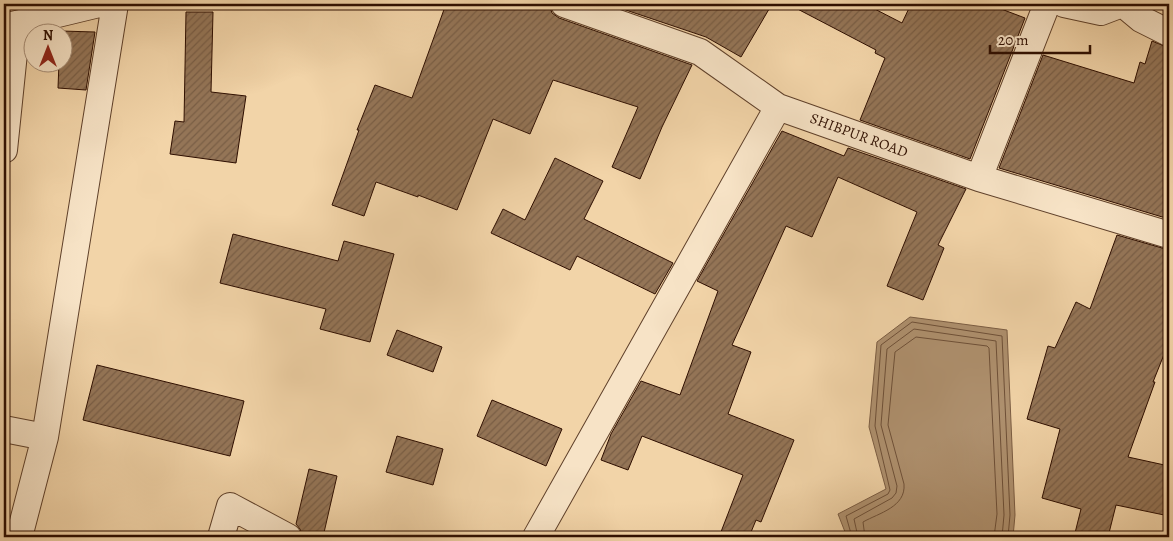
<svg xmlns="http://www.w3.org/2000/svg" width="1173" height="541" font-family="Alegreya,serif">
<style>
.water{fill:#af916f;stroke:#7b5d43}
.lines{fill:none;stroke-linecap:round;stroke-linejoin:round}
.shore{stroke:#6e5038;stroke-width:1}
.building{fill:url(#building-hatch);stroke:#2e0e00}
.street-casing{stroke:#5f402a;stroke-width:28}
.street{stroke:#f7e3c6;stroke-width:26}
.labels{text-anchor:middle;dominant-baseline:central;stroke-width:5;stroke-linejoin:round;paint-order:stroke}
.street-label{font-size:15px;fill:#2e0e00;stroke:#f7e3c6}
</style>
<defs>
<pattern id="building-hatch" width="6" height="6" patternUnits="userSpaceOnUse" patternTransform="scale(1.25)"><rect width="6" height="6" fill="#947557"/><path d="M-1 1l2-2M0 6l6-6M5 7l2-2" fill="none" stroke="#795e46"/></pattern>
</defs>
<rect width="100%" height="100%" fill="#f2d4a8"/>
<filter id="stains"><feTurbulence type="fractalNoise" baseFrequency=".004" numOctaves="4"/><feColorMatrix values="0 0 0 0 .2 0 0 0 0 .09 0 0 0 0 .02 0 0 0 .5 -.17"/></filter>
<radialGradient id="worn" r=".72"><stop offset=".6" stop-color="#630" stop-opacity="0"/><stop offset="1" stop-color="#630" stop-opacity=".3"/></radialGradient>
<path class="water" d="M910 317 1007 330 1015 515 1013 537H847L838 514 886 489 869 427 877 342Z"/>
<g class="lines">
<path class="shore" d="M852 537 846 516 888 494 890 490 875 426 881 345 912 322 1002 336 1010 515 1008 537
M858 537 854 519 892 498 896 493 897 486 881 425 887 349 914 329 996 341 1004 515 1002 537
M865 537 863 522C879 513 906 507 904 484L888 425 895 352 916 337 987 346 989 348 997 514 994 537"/>
</g>
<path class="building" d="M446 4H549L552 13 559 18 692 65 662 127 640 179 612 167 638 107 553 80 530 134 493 119 457 210 418 195V197L376 182 364 216 332 205 359 130H357L375 85 412 98Z
M608 4H772L741 57 706 37Z
M788 4H865L902 23 911 4H988L1025 18 970 159 860 120 885 58 875 53 876 50Z
M186 12H213L211 92 246 96 236 163 170 154 175 121 184 122Z
M61 31 95 32 86 90 58 88 59 62H62V32H61Z
M1152 41 1169 48V219L999 168 1043 55 1134 83 1140 62 1145 64Z
M782 131 844 156 848 148 966 189 938 245 944 248 923 300 887 286 917 212 838 177 812 237 786 226 732 345 751 352 728 414 794 440 761 522 756 520 749 537H719L743 475 642 436 628 470 601 460 611 434 641 381 680 395 718 291 697 281Z
M555 158 603 181 584 219 673 263 655 294 577 256 570 270 491 233 503 209 525 220Z
M233 234 338 261 344 241 394 254 370 342 320 329 326 309 220 283Z
M1117 235 1169 250V342L1153 382H1155L1128 457 1169 466V516L1116 505 1108 537H1074L1081 509 1042 498 1060 429 1027 419 1048 346 1055 348 1076 302 1090 309Z
M397 330 442 347 433 372 387 355Z
M97 365 244 401 230 456 83 420Z
M492 400 562 429 546 466 477 436Z
M397 436 443 449 433 485 386 472Z
M309 469 337 476 323 537 302 534 300 529 296 524Z"/>
<g class="lines">
<defs>
<path id="street" d="M564 4 700 52 778 107 979 178 1169 235
M1064 4 1101 12 1122 4
M1123 4 1141 19 1169 33
M4 27 99 4
M4 150 17 24
M979 178 1047 4
M4 429 45 437
M19 537 45 437 115 4
M221 537 230 506 288 537
M536 537 778 107"/>
</defs>
<use href="#street" class="street-casing"/>
<use href="#street" class="street"/>
</g>
<g class="labels">
<g class="street-label">
<text transform="translate(859 135) rotate(20)">SHIBPUR ROAD</text>
</g>
</g>
<rect width="1173" height="541" fill="none" stroke="#f2d4a8" stroke-width="20"/>
<rect x="5" y="5" width="1163" height="531" fill="none" stroke="#2e0e00" stroke-width="2.5"/>
<rect x="10" y="10" width="1153" height="521" fill="none" stroke="#2e0e00"/>
<g transform="translate(48 48)"><circle r="24" fill="#f7e3c6" stroke="#a78e77"/>
<path d="M0-4L9 19L0 12L-9 19Z" fill="#8f2418"/>
<text y="-8" font-size="14" font-weight="bold" text-anchor="middle" fill="#2e0e00">N</text>
</g>
<path d="M990 45v8h100v-8" fill="none" stroke="#2e0e00" stroke-width="2.5"/>
<text x="998" y="45" font-size="15" fill="#2e0e00" stroke="#f7e3c6" stroke-width="4" paint-order="stroke">20 m</text>
<rect width="100%" height="100%" filter="url(#stains)"/>
<rect width="100%" height="100%" fill="url(#worn)"/>
</svg>
